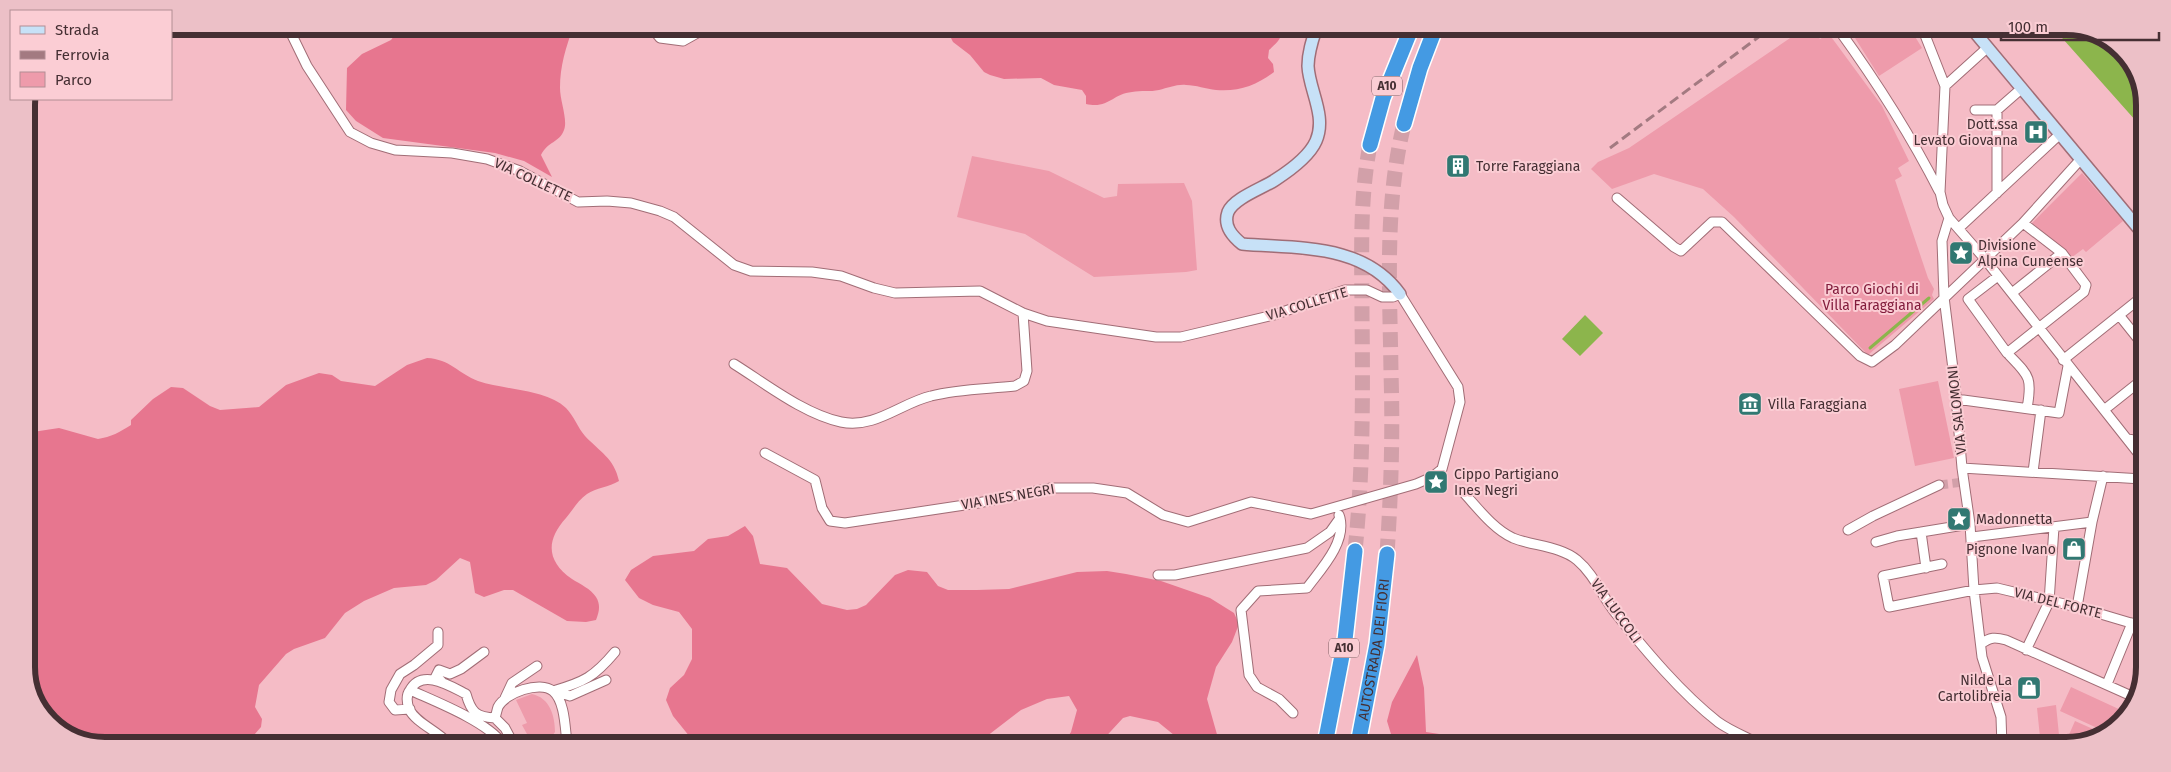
<svg xmlns="http://www.w3.org/2000/svg" width="2171" height="772" font-family="'Fira Sans',sans-serif">
<style>
.green{fill:#ee9bab}
.forest{fill:#e7768f}
.water{fill:#8cb54c}
.lines{fill:none;stroke-linecap:round;stroke-linejoin:round}
.stream{stroke:#8cb54c;stroke-width:3}
.street-tunnel{stroke:#d2a0a9;stroke-width:9;stroke-dasharray:9 4.5;stroke-linecap:butt}
.highway-tunnel{stroke:#d2a0a9;stroke-width:15;stroke-dasharray:15 8;stroke-linecap:butt}
.street-casing{stroke:#a16d76;stroke-width:11}
.secondary-casing{stroke:#a16d76;stroke-width:14}
.highway-casing{stroke:#fff;stroke-width:18}
.street{stroke:#fff;stroke-width:9}
.secondary{stroke:#c7e1f7;stroke-width:11}
.highway{stroke:#449ae3;stroke-width:15}
.rail{stroke:#a37a81;stroke-width:3;stroke-dasharray:10 5;stroke-linecap:butt}
.labels{text-anchor:middle;dominant-baseline:central;stroke-width:4;stroke-linejoin:round;paint-order:stroke}
.shield{fill:#fbcdd4;stroke:#7c5e63;stroke-width:1}
.shield-label{font-size:12px;font-weight:bold;fill:#452f33}
.poi-label{font-size:14px;fill:#452f33;stroke:#fbcdd4;text-anchor:start}
.street-label{font-size:14px;fill:#452f33;stroke:#fbcdd4}
.park-label{font-size:14px;fill:#821c3c;stroke:#fbcdd4}
.rim{fill:none;stroke:#452f33;stroke-width:6}
</style>
<rect width="100%" height="100%" fill="#f5bcc6"/>
<path class="green" d="M1802 30H1812L1820 39 1829 34 1882 106 1909 161 1898 168 1902 176 1895 180 1928 278 1934 289 1932 295 1934 299 1868 355 1734 217 1703 189 1654 174 1612 189 1591 169 1598 162 1629 148Z
M1850 30H1911L1922 48 1879 76Z
M972 156 1049 171 1104 198 1117 196 1118 184 1184 183 1192 201 1197 270 1186 272 1094 277 1025 234 957 217Z
M2082 173 2123 221 2086 252 2083 249 2071 258 2065 250 2032 223Z
M1938 381 1954 458 1915 466 1899 389Z
M2071 687 2123 711 2114 730 2106 732 2060 711Z
M532 694C550 698 555 716 555 732L547 743H532L522 725 527 723 516 700Z
M2056 705 2059 735 2040 737 2037 708Z
M2075 721 2102 733 2064 746Z"/>
<path class="forest" d="M401 27H573C566 48 560 65 560 88 560 101 568 120 564 130 560 142 547 142 541 155L552 177 524 161 495 153 383 138 356 121 346 110 347 68 362 54 391 40Z
M946 28 1281 29C1283 39 1275 44 1269 50L1268 58 1273 64 1274 72C1257 85 1239 92 1216 90 1206 89 1196 85 1186 85 1177 84 1168 88 1159 90 1150 92 1141 90 1132 92 1112 94 1109 109 1086 104V96L1082 90 1054 85 1041 78 1004 79 990 75 984 72 970 55 953 42Z
M427 358C450 359 459 374 478 381 504 390 546 389 566 408 574 416 578 428 585 436 600 452 614 458 619 481 609 487 596 488 587 494 578 500 573 510 566 518 546 540 546 561 572 579 580 584 591 589 596 597 601 605 599 612 596 620L586 622 567 621 513 590H504L484 597 475 593 470 562 460 558 436 580 426 585 394 588 364 601 345 613 325 638 294 649 286 654 259 685 255 707 262 719 261 727 248 742H80L43 715 26 672V433L59 428 98 439C111 437 120 432 131 425V420L153 399 171 387 183 388 210 406 220 410 259 407 286 385 319 373 332 375 341 381 375 386 407 365Z
M745 526 753 536 760 564 787 568 822 604 847 610 857 609 866 605 895 575 908 570 927 572 938 586 948 590H977L1009 589 1077 572 1107 571 1126 574 1161 581 1210 598 1234 613 1239 624 1232 642 1216 667 1207 699 1218 738 1226 744H1185L1158 722 1130 716 1123 718 1099 744H1063L1071 732 1077 710 1069 696 1047 699 1021 710 978 743H690V737L673 716 666 700 670 688 684 675 692 659V629L679 612 653 605 639 598 625 580 631 570 653 556 694 551 708 539 728 536Z
M1417 655 1424 688 1426 732 1512 745 1394 744 1387 721 1392 702Z"/>
<path class="water" d="M2055 30H2091L2128 57 2145 100 2144 130Z
M1585 315 1603 333 1580 356 1562 339Z"/>
<g class="lines">
<path class="stream" d="M1870 348 1929 298"/>
<path class="street-tunnel" d="M1939 485 1964 482"/>
<path class="highway-tunnel" d="M1355 551C1363 473 1363 395 1362 316 1362 259 1359 201 1370 145
M1387 554C1391 494 1393 433 1391 373 1390 289 1384 206 1404 124"/>
<defs>
<path id="street" d="M288 27 307 66 350 132 371 143 395 150 452 153 487 159 520 171 578 202 607 201 631 203 660 211 674 217 734 265 751 271 812 272 841 276 874 288 895 293 980 291 1023 313 1047 321 1156 337H1181L1274 315 1345 290H1367L1382 297H1393L1400 294 1458 387 1460 402 1442 469 1432 477 1416 484 1311 514 1251 502 1188 522 1163 515 1127 493 1093 488H1051L978 503 845 523 830 521 822 508 815 480 765 453
M651 27 660 38 683 41 708 27
M1839 30C1876 81 1910 134 1939 191
M1923 30 1945 86 1940 192 1943 205 1949 218 1984 258 2142 458
M1945 86 1987 48
M1975 110H1997L2021 89
M1997 110V193
M1617 198 1674 247 1681 251 1712 222H1722L1860 356 1872 362 1895 345 2023 223 2080 160
M1949 218 1942 241 1944 297 1955 385 1962 468 1970 524 1974 590 1982 657 2001 717 2002 746
M2023 223 2062 253 2086 285 2084 292 2007 353C2028 375 2033 376 2027 408
M1959 228 2059 135
M1998 276 1968 299 2007 353
M2012 293 2062 253
M2119 315 2143 345
M2063 360 2143 296
M734 364C766 384 804 414 841 422 875 429 901 403 931 396 958 389 988 389 1015 386L1024 381 1027 371 1023 313
M1956 399 2059 413 2068 366
M2104 410 2143 379
M2127 439 2142 441
M1962 468 2142 479
M2033 472 2041 410
M1463 492C1477 507 1493 529 1513 538 1533 546 1560 546 1577 560 1595 575 1602 597 1617 615 1646 651 1681 693 1718 722 1732 732 1747 737 1761 745
M1848 530 1873 516 1939 485
M1921 532 1926 568
M1972 537 2092 522
M1876 542 1897 536 1970 524
M1942 564 1883 576 1889 607 1974 590 1997 588 2077 607 2141 626
M1158 575H1175L1307 548 1330 532 1340 518 1339 515
M2077 607 2092 522 2103 476
M1981 644C1990 637 1995 637 2006 640L2136 698
M2026 650 2049 602 2054 527
M442 682 436 676 439 670 450 674 461 669 484 652
M2107 684 2132 623
M410 690C434 701 486 721 502 743
M553 691C584 682 594 677 615 652
M554 691 570 696 606 680
M505 698 512 683 537 666
M410 709 395 710 389 702 391 690 400 674 414 665 438 645V632
M1293 713 1279 699 1257 687 1249 675 1241 610 1258 591 1307 588C1321 569 1346 543 1340 518
M447 742C436 730 416 723 409 709 407 703 406 695 410 690 422 668 450 686 466 694 471 712 476 717 495 718
M513 743 505 728 495 718C496 715 497 710 498 707 505 693 540 680 553 691 565 701 565 728 567 743"/>
<path id="secondary" d="M1316 29C1312 41 1308 53 1308 66 1309 90 1327 116 1316 141 1309 157 1289 171 1275 180 1263 188 1234 198 1228 212 1223 226 1232 236 1242 244 1299 249 1363 243 1400 294
M1973 30 2144 235"/>
<g id="highway">
<path d="M1404 124 1420 68 1435 29"/>
<path d="M1370 145 1383 98 1411 29"/>
<path d="M1325 744 1345 640 1355 551"/>
<path id="s1" d="M1358 744 1377 644 1387 554"/>
</g>
</defs>
<use href="#street" class="street-casing"/>
<use href="#secondary" class="secondary-casing"/>
<use href="#highway" class="highway-casing"/>
<use href="#street" class="street"/>
<use href="#secondary" class="secondary"/>
<use href="#highway" class="highway"/>
<path class="rail" d="M1610 148 1768 30"/>
</g>
<defs>
<symbol id="hospital-square" viewBox="-11 -11 22 22"><rect x="-9" y="-9" width="18" height="18" rx="4" fill="#317872" stroke="#fbcdd4"/><path d="M-5-5h3v3.5h4V-5h3V5h-3V1.5h-4V5h-3Z" fill="#fff"/></symbol>
<symbol id="building-square" viewBox="-11 -11 22 22"><rect x="-9" y="-9" width="18" height="18" rx="4" fill="#317872" stroke="#fbcdd4"/><path d="M-4-6H4V6H1V3H-1V6H-4ZM-2.5-4.3h1.7v1.8h-1.7ZM.8-4.3h1.7v1.8H.8ZM-2.5-1h1.7V.8h-1.7ZM.8-1h1.7V.8H.8Z" fill="#fff"/></symbol>
<symbol id="sight-square" viewBox="-11 -11 22 22"><rect x="-9" y="-9" width="18" height="18" rx="4" fill="#317872" stroke="#fbcdd4"/><path d="M0-6L1.8-2.2L6-1.7L2.9 1.2L3.7 5.4L0 3.3L-3.7 5.4L-2.9 1.2L-6-1.7L-1.8-2.2Z" fill="#fff"/></symbol>
<symbol id="museum-square" viewBox="-11 -11 22 22"><rect x="-9" y="-9" width="18" height="18" rx="4" fill="#317872" stroke="#fbcdd4"/><path d="M0-6L6-3V-2H-6V-3ZM-5-1h2V3h-2ZM-1-1h2V3h-2ZM3-1h2V3H3ZM-6 4H6V6H-6Z" fill="#fff"/></symbol>
<symbol id="shop-square" viewBox="-11 -11 22 22"><rect x="-9" y="-9" width="18" height="18" rx="4" fill="#317872" stroke="#fbcdd4"/><path d="M-5-2.5h2.3a2.7 3.5 0 0 1 5.4 0H5L5.5 6h-11ZM-1.5-2.5h3a1.5 2.3 0 0 0-3 0Z" fill="#fff"/></symbol>
</defs>
<g fill-rule="evenodd">
<use href="#hospital-square" x="2022" y="118" width="28" height="28"/>
<use href="#building-square" x="1444" y="152" width="28" height="28"/>
<use href="#sight-square" x="1947" y="239" width="28" height="28"/>
<use href="#museum-square" x="1736" y="390" width="28" height="28"/>
<use href="#sight-square" x="1422" y="468" width="28" height="28"/>
<use href="#sight-square" x="1945" y="505" width="28" height="28"/>
<use href="#shop-square" x="2060" y="535" width="28" height="28"/>
<use href="#shop-square" x="2015" y="674" width="28" height="28"/>
</g>
<g class="labels">
<g class="shield">
<rect x="1372" y="76.5" width="30" height="19" rx="4"/>
<rect x="1329" y="638.5" width="30" height="19" rx="4"/>
</g>
<g class="shield-label">
<text x="1387" y="86">A10</text>
<text x="1344" y="648">A10</text>
</g>
<g class="poi-label">
<text x="2018" y="124" text-anchor="end">Dott.ssa<tspan x="2018" dy="16">Levato Giovanna</tspan></text>
<text x="1476" y="166">Torre Faraggiana</text>
<text x="1978" y="245">Divisione<tspan x="1978" dy="16">Alpina Cuneense</tspan></text>
<text x="1768" y="404">Villa Faraggiana</text>
<text x="1454" y="474">Cippo Partigiano<tspan x="1454" dy="16">Ines Negri</tspan></text>
<text x="1976" y="519">Madonnetta</text>
<text x="2056" y="549" text-anchor="end">Pignone Ivano</text>
<text x="2012" y="680" text-anchor="end">Nilde La<tspan x="2012" dy="16">Cartolibreia</tspan></text>
</g>
<g class="street-label">
<text transform="translate(533 180) rotate(25)">VIA COLLETTE</text>
<text transform="translate(1307 304) rotate(-17)">VIA COLLETTE</text>
<text transform="translate(1957 410) rotate(-96)">VIA SALOMONI</text>
<text transform="translate(1008 497) rotate(-10)">VIA INES NEGRI</text>
<text transform="translate(2058 603) rotate(14)">VIA DEL FORTE</text>
<text transform="translate(1616 611) rotate(54)">VIA LUCCOLI</text>
<text stroke="none"><textPath href="#s1" startOffset="96">AUTOSTRADA DEI FIORI</textPath></text>
</g>
<g class="park-label">
<text x="1872" y="289">Parco Giochi di<tspan x="1872" dy="16">Villa Faraggiana</tspan></text>
</g>
</g>
<path d="M0 0H2171V772H0ZM105 35H2066A70 70 0 0 1 2136 105V667A70 70 0 0 1 2066 737H105A70 70 0 0 1 35 667V105A70 70 0 0 1 105 35Z" fill="#ecc0c7" fill-rule="evenodd"/>
<path class="rim" d="M105 35H2066A70 70 0 0 1 2136 105V667A70 70 0 0 1 2066 737H105A70 70 0 0 1 35 667V105A70 70 0 0 1 105 35Z"/>
<rect x="10" y="10" width="162" height="90" fill="#fbcdd4" stroke="#b28e94"/>
<rect x="20" y="26" width="25" height="8" fill="#c7e1f7" stroke="#b28e94"/>
<text x="55" y="35" font-size="15" fill="#452f33">Strada</text>
<rect x="20" y="51" width="25" height="8" fill="#a37a81" stroke="#b28e94"/>
<text x="55" y="60" font-size="15" fill="#452f33">Ferrovia</text>
<rect x="20" y="72" width="25" height="15" fill="#ee9bab" stroke="#b28e94"/>
<text x="55" y="85" font-size="15" fill="#452f33">Parco</text>
<path d="M2001 32v8h158v-8" fill="none" stroke="#452f33" stroke-width="2.5"/>
<text x="2008" y="32" font-size="15" fill="#452f33" stroke="#fbcdd4" stroke-width="4" paint-order="stroke">100 m</text>
</svg>
